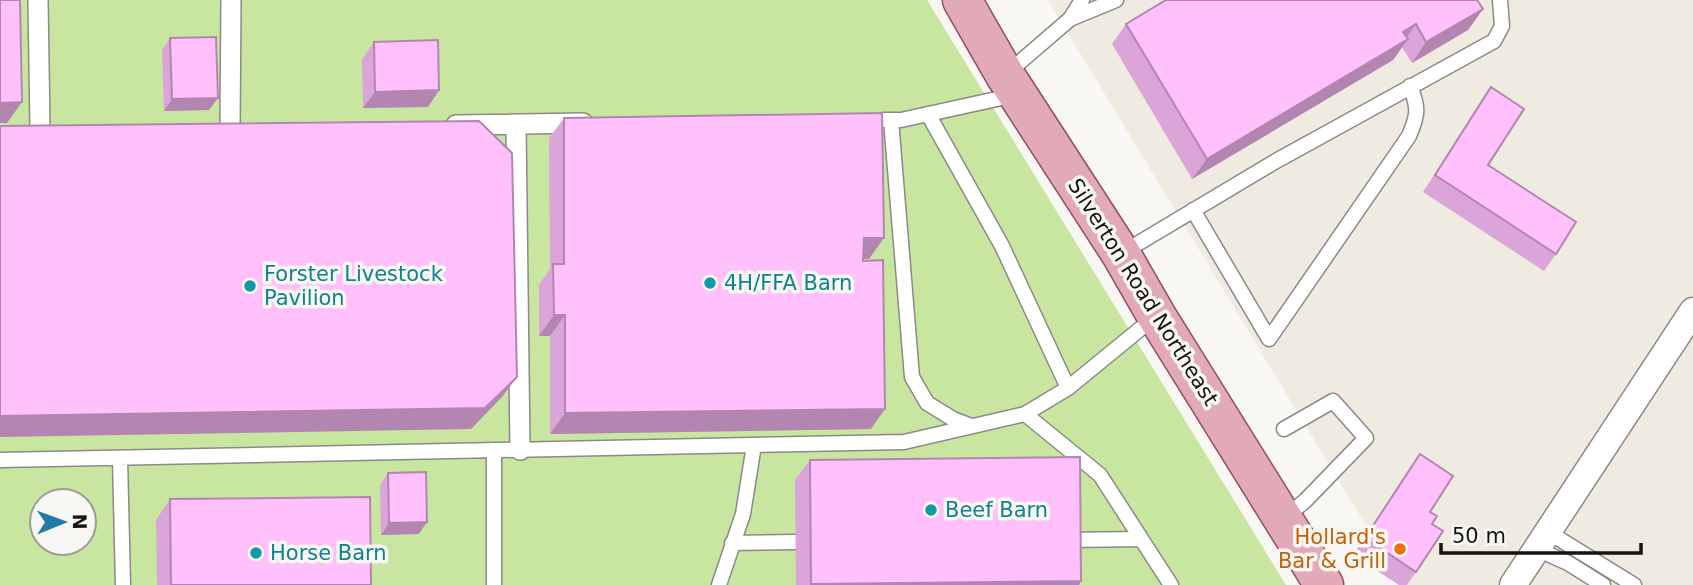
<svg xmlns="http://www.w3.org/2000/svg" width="1693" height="585" font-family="'DejaVu Sans',sans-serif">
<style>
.built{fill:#efebe1}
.green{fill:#c9e6a0;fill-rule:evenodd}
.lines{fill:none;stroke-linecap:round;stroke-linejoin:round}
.service-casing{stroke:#8b8a87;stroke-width:17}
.pedestrian-casing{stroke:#8b8a87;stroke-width:22}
.minor-casing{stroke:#8b8a87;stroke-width:29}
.primary-casing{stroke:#8e4f5f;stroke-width:41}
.service{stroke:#fff;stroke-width:14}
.pedestrian{stroke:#fff;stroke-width:19}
.minor{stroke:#fff;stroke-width:26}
.primary{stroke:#e2a9b8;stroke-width:38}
.wall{fill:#dba5d9}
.shaded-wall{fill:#b286b0}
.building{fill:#ffc0fc;stroke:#b286b0;stroke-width:2}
.culture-dot{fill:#0f9aa8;stroke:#f8f7f3;stroke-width:2.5}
.food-dot{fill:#e8710a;stroke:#f8f7f3;stroke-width:2.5}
.labels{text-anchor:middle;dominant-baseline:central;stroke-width:7;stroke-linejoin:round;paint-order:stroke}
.culture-label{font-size:21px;fill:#0d838f;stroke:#f8f7f3;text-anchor:start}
.street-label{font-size:21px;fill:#151413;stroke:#f8f7f3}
.food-label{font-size:21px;fill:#c56008;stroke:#f8f7f3;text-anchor:end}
</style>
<rect width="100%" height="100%" fill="#f8f7f3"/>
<path class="built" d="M1048 0H1693V585H1402Z"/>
<path class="green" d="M0 0H927L1286 585H0ZM42 501H84V543H42Z"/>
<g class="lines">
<defs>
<path id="service" d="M1070 19 1116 0
M1006 74 1070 19 1082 0
M928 114 1002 246 1068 388
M884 120H901L1015 95
M891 120 912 377 927 403 953 419 971 426
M1193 210 1269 339 1409 136C1418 115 1419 108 1410 86
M1122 253 1276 161 1494 41 1502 26 1500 0
M1025 414 1100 475 1171 585
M120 458 123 585
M0 460 904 442 1025 414 1068 388 1156 316
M1284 518 1305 501 1366 438 1333 401 1284 429
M1548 532 1634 585
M1066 540 1141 539
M732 543 795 542
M1537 549 1568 563 1603 585
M494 585V450
M719 585 743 514 754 445"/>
<path id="pedestrian" d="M38 0 40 129
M516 124 520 450
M456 125 583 123
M230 127 231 0"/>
<path id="minor" d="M1513 585 1693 311"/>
<path id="primary" d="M962 0 1005 75 1121 254 1156 315 1324 585"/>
</defs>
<use href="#service" class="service-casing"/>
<use href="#pedestrian" class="pedestrian-casing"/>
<use href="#minor" class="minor-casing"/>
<use href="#primary" class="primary-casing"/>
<use href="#service" class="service"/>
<use href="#pedestrian" class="pedestrian"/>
<use href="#minor" class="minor"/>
<use href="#primary" class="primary"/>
</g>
<path class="wall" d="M1483 9 1468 30 1412 63 1402 47 1393 60 1192 179 1112 44 1126 24Z
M170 38 209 110 164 111 162 50Z
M374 42 439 90 428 107 363 108 362 59Z
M1491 87 1488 165 1556 254 1544 271 1423 192Z
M564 118 869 259H863L871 429 550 434V336H539V285L550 269 549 138Z
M810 460 1081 581 1079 585H796L795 480Z
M1408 471 1430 512 1432 524 1416 572 1407 585H1399L1353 555Z
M388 473 419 534 381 535 380 485Z
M170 499 371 585H157L156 520Z"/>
<path class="shaded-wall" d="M1483 9 1468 30 1412 63 1426 42Z
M1416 24 1404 41 1408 39 1393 60 1192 179 1207 159Z
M439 90 428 107 363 108 375 92Z
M218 98 209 110 164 111 172 99Z
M22 102 7 123H0V103Z
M864 238H884L869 259H849Z
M554 315H565L550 336H539Z
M517 377 502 397 471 429 0 437V416Z
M885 409 871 429 550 434 565 413Z
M427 522 419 534 381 535 389 523Z
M1081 581 1079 585H810L811 584Z"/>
<path class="building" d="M0 0H20L22 102 0 103Z
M1166 0H1477L1483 9 1426 42 1416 24 1403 32 1408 39 1207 159 1126 24Z
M216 37 218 98 172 99 170 38Z
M438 40 439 90 375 92 374 42Z
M1491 87 1524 109 1488 165 1576 222 1556 254 1435 175Z
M882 113 884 238H864L863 261 883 260 885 409 565 413V315H554L553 264H564V118Z
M479 121 512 153 517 377 485 408 0 416V126Z
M1420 454 1453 476 1430 512 1437 516 1432 524 1443 531 1416 572 1365 538Z
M1080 457 1081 581 811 584 810 460Z
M426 472 427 522 389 523 388 473Z
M370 497 371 585H171L170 499Z"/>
<g class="culture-dot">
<circle cx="710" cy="283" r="7"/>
<circle cx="250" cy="286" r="7"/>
<circle cx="931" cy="510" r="7"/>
<circle cx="256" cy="553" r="7"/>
</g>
<circle class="food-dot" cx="1400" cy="549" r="7"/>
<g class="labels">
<g class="culture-label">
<text x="264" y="274">Forster Livestock<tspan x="264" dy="24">Pavilion</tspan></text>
<text x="724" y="283">4H/FFA Barn</text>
<text x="945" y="510">Beef Barn</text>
<text x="270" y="553">Horse Barn</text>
</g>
<g class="street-label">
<text transform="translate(1143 292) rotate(58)">Silverton Road Northeast</text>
</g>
<g class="food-label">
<text x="1386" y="537">Hollard's<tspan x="1386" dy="24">Bar &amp; Grill</tspan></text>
</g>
</g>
<g transform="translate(63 522) rotate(89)"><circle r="33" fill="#f8f7f3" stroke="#9d9c99" stroke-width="2"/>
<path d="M0-5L12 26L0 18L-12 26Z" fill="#227aa9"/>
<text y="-10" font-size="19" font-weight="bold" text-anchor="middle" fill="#151413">N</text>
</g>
<path d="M1441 543v10h200v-10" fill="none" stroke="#151413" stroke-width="3.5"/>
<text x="1452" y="543" font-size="21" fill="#151413" stroke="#f8f7f3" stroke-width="5" paint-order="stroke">50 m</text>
</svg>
